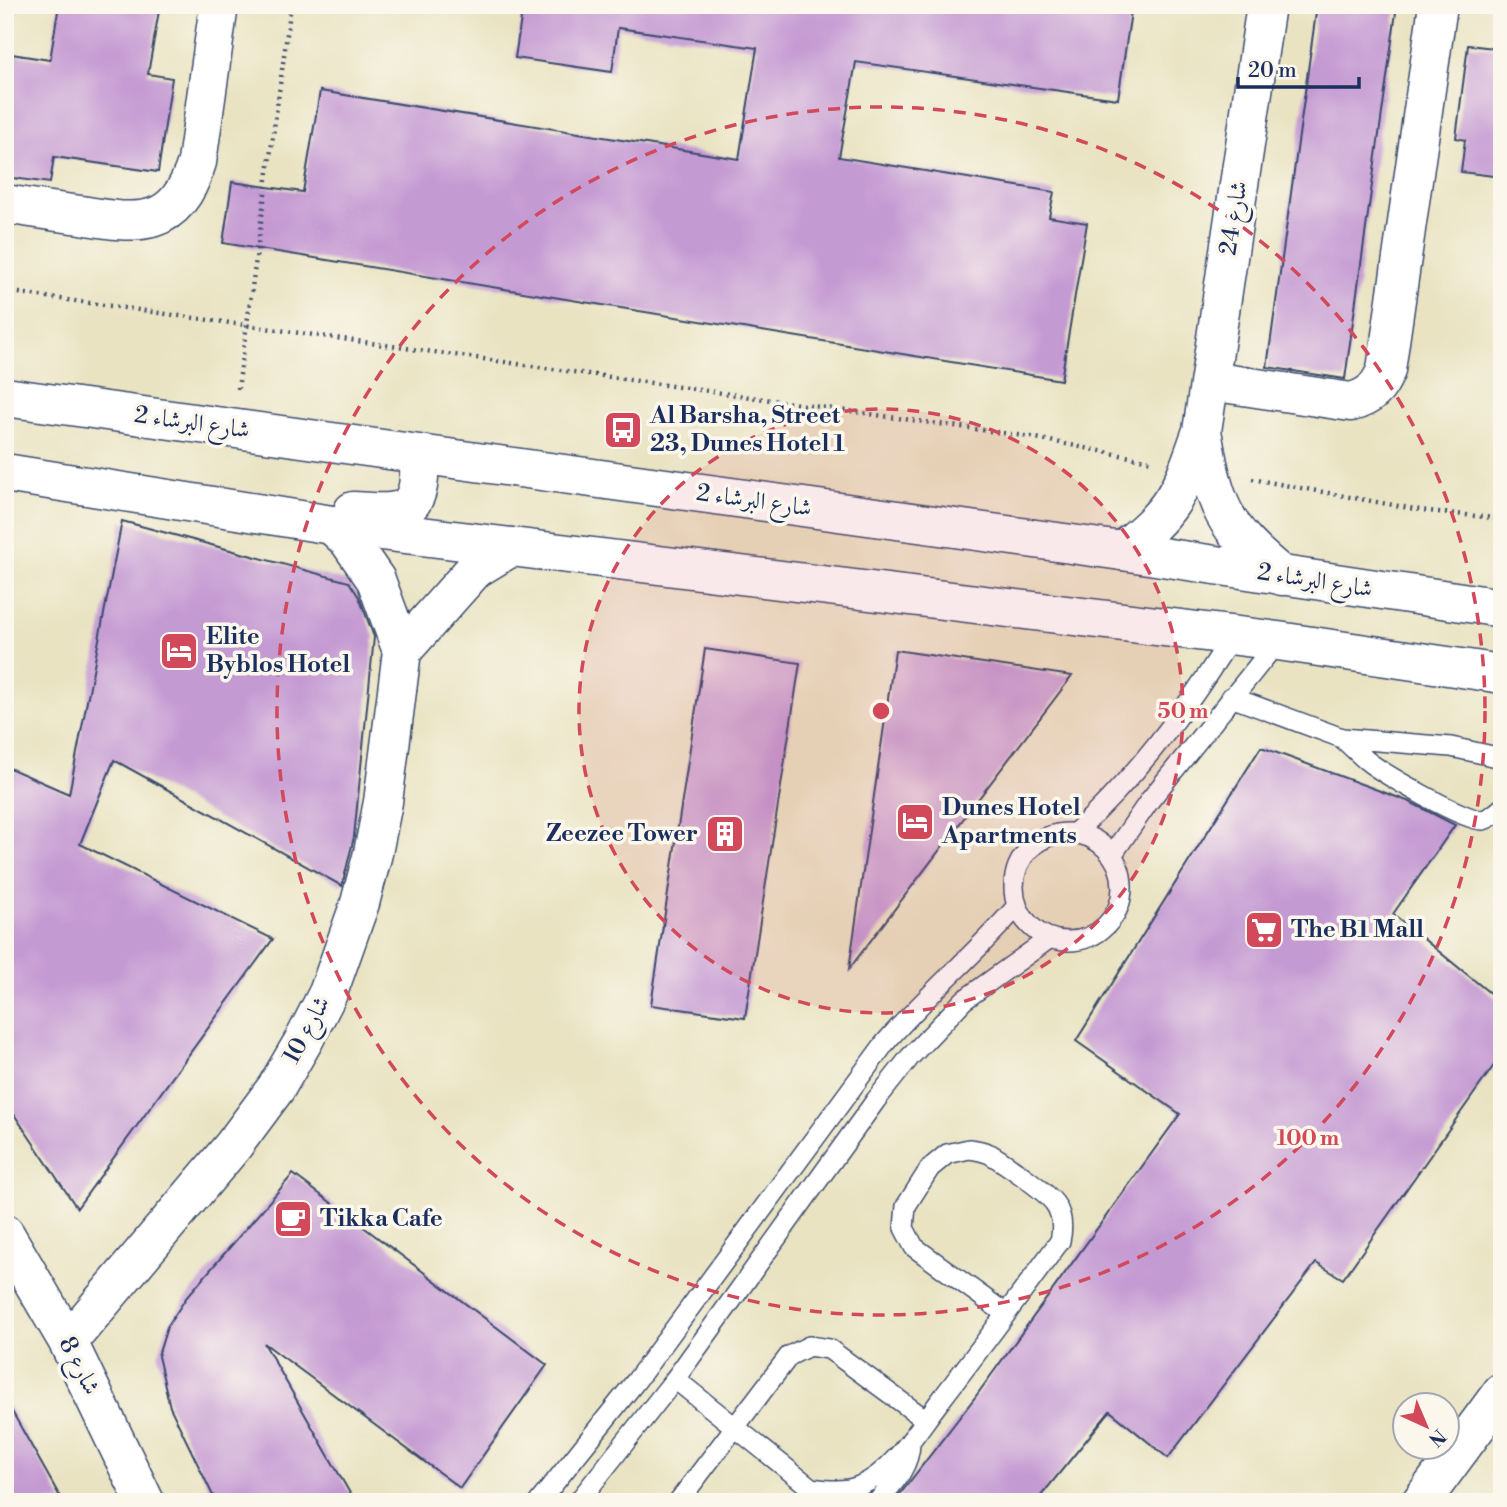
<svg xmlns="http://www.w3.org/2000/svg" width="1507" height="1507" font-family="'Libre Bodoni',Amiri,serif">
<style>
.building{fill:#c49ad3}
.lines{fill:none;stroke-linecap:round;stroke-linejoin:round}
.lane-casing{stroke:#3a4a6d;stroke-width:22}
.street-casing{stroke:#3a4a6d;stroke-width:41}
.secondary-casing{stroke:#3a4a6d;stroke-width:41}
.path{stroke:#3a4a6d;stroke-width:4.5;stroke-dasharray:2 5;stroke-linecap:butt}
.lane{stroke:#fff;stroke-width:19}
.street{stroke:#fff;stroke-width:38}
.secondary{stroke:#fff;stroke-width:38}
.ring{fill:none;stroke:#d1495b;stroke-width:3.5;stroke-dasharray:12 9}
.labels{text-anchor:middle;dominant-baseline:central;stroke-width:7;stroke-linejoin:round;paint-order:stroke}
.street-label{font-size:24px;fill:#1b2f5e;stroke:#fbf7ec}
.poi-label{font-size:24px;font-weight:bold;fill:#1b2f5e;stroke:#fbf7ec;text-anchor:start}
.centre{fill:#d1495b;stroke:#fbf7ec;stroke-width:3.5}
.ring-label{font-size:21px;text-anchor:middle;font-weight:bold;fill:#d1495b;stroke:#fbf7ec;stroke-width:7;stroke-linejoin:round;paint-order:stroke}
</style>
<rect width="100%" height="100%" fill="#fbf7ec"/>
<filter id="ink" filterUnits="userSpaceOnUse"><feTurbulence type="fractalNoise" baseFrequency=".0143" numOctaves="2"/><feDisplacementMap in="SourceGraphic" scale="14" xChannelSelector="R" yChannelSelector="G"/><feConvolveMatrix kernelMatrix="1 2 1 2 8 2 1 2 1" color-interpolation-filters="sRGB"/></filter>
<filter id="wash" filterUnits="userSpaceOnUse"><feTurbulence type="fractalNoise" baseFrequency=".00686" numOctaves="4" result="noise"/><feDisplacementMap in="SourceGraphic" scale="28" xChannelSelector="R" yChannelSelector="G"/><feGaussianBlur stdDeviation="1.57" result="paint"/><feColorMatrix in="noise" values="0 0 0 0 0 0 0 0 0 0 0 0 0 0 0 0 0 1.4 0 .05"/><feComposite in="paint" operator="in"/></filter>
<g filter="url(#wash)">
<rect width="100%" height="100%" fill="#e9e3c2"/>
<g id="blocks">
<path class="building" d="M59 5H160L148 74 172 78 158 172 54 157 50 183 5 177V53L50 60Z
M523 5H1132L1118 99 856 62 839 157 1054 192 1049 217 1087 223 1061 380 223 243 232 182 303 192 320 91 739 159 757 48 618 28 612 72 515 58Z
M1317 5H1397L1345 379 1267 367Z
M1468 45 1502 49V177L1461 172 1465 140 1456 138Z
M122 521 349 582 359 597 374 637 354 837 342 886 114 760 80 844 273 939 77 1208 5 1101V766L69 794Z
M705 649 800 663 745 1018 651 1005Z
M895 650 1072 676 849 969Z
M1261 747 1410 802 1455 825 1393 914 1502 1003V1054L1343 1279 1316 1263 1168 1458 1110 1411 1036 1502H894L976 1396 1180 1114 1076 1041Z
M293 1174 547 1365 460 1488 264 1343 355 1502H216L170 1407 158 1356 167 1327 186 1298Z
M5 1399 63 1502H5Z"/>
</g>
</g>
<g filter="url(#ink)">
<use href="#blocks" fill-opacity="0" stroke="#3a4a6d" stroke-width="2"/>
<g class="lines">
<defs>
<path id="lane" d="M1231 697 1342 738 1451 747 1502 758
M1342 738C1350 745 1358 753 1366 760 1382 773 1466 822 1483 820 1491 818 1496 813 1502 808
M1075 833C1137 776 1188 708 1232 636
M1014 887a54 54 0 1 1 108 0a54 54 0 1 1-108 0Z
M1112 855 1150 800 1278 641
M969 1149C977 1150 983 1151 990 1154 1005 1163 1046 1191 1055 1204 1063 1216 1063 1228 1060 1241L1006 1314 914 1247 904 1228 906 1206 930 1168 947 1154Z
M675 1379 811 1488 818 1500
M811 1488C828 1490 844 1492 859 1486 891 1474 917 1431 937 1405 960 1375 983 1345 1006 1314
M539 1502 636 1381 885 1043C926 995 976 954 1017 906
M578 1502 675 1379 876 1100 910 1057 964 1000 1050 938
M678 1502 789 1356 809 1346 829 1349 926 1420
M877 1502C893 1484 910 1467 910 1442"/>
<path id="street" d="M5 204C30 208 56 212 81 215 140 225 176 229 197 162L219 5
M1210 381 1351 402C1370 397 1379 388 1386 370L1438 5
M1202 431C1215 506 1221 526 1282 576
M1122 551C1140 536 1159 521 1172 501 1186 480 1193 455 1202 431L1266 5
M402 651 475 569 511 547
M5 1234 68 1342 145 1502
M68 1342 233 1146 276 1088 304 1040 328 993 360 903 373 853 383 802 402 651 376 580 349 541 332 525"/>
<path id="secondary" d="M5 397 1122 551 1502 608
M5 473 332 525 1278 641 1502 674
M353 511C368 511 385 515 400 510 421 504 421 472 417 455
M1421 1502 1502 1392"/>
</defs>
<use href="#lane" class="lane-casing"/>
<use href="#street" class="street-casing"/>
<use href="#secondary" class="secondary-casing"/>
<path class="path" d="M5 291 1031 437 1150 461
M238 389 291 5
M1252 479 1420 510 1502 519"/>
<use href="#lane" class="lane"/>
<use href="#street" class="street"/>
<use href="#secondary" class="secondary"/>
</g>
</g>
<circle cx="881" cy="711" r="302" fill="#d1495b" fill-opacity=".12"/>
<g class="ring">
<circle cx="881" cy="711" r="302"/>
<circle cx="881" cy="711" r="604"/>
</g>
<defs>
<symbol id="bus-square" viewBox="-11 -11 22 22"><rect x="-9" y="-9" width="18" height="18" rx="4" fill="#d1495b" stroke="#fbf7ec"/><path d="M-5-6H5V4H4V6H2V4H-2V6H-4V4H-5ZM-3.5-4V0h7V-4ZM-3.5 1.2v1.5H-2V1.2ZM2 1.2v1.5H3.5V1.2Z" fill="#fff"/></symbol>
<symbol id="hotel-square" viewBox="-11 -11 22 22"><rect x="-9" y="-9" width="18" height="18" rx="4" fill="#d1495b" stroke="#fbf7ec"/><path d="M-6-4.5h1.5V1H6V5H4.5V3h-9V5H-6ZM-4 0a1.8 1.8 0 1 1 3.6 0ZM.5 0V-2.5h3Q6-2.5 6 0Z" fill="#fff"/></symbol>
<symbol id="building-square" viewBox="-11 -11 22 22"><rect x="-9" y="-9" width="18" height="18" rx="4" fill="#d1495b" stroke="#fbf7ec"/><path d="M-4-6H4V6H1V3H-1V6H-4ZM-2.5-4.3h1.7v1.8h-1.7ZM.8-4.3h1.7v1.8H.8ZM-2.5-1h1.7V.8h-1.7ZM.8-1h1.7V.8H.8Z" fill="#fff"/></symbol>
<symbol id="supermarket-square" viewBox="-11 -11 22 22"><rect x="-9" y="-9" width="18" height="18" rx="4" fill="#d1495b" stroke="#fbf7ec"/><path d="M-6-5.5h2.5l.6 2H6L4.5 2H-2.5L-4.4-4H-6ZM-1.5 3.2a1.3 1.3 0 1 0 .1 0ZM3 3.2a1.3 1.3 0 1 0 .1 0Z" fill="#fff"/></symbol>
<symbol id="cafe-square" viewBox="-11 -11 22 22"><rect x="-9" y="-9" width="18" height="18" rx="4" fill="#d1495b" stroke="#fbf7ec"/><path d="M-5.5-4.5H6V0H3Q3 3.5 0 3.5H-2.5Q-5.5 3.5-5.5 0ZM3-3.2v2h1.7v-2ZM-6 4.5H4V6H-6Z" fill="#fff"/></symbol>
</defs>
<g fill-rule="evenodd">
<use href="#bus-square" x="601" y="408" width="44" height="44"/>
<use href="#hotel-square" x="157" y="629" width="44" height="44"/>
<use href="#hotel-square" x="893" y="800" width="44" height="44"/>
<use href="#building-square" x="703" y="812" width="44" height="44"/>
<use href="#supermarket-square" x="1242" y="908" width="44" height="44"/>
<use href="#cafe-square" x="271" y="1197" width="44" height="44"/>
</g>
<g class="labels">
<g class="street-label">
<text transform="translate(1234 218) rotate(-81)">شارع 24</text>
<text transform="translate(192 423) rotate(8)">شارع البرشاء 2</text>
<text transform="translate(754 501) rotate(8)">شارع البرشاء 2</text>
<text transform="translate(1315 581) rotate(9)">شارع البرشاء 2</text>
<text transform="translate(307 1030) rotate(-62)">شارع 10</text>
<text transform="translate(79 1366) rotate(63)">شارع 8</text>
</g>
<g class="poi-label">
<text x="650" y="416">Al Barsha, Street<tspan x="650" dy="28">23, Dunes Hotel 1</tspan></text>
<text x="206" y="637">Elite<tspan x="206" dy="28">Byblos Hotel</tspan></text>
<text x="942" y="808">Dunes Hotel<tspan x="942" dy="28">Apartments</tspan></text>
<text x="698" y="834" text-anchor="end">Zeezee Tower</text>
<text x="1291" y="930">The B1 Mall</text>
<text x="320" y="1219">Tikka Cafe</text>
</g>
</g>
<circle cx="881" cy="711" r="10" class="centre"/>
<g class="ring-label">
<text x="1183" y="718">50 m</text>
<text x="1308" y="1145">100 m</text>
</g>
<rect width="1507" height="1507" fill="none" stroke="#fbf7ec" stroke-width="28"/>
<g transform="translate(1426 1426) rotate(136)"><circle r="33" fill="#fbf7ec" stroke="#a1a7b3" stroke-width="2"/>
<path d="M0-5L12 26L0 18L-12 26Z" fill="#d1495b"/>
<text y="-10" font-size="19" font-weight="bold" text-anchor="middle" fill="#1b2f5e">N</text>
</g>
<path d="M1238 77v10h121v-10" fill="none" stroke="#1b2f5e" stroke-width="3.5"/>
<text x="1248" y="77" font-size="21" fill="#1b2f5e" stroke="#fbf7ec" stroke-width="5" paint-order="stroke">20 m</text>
</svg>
